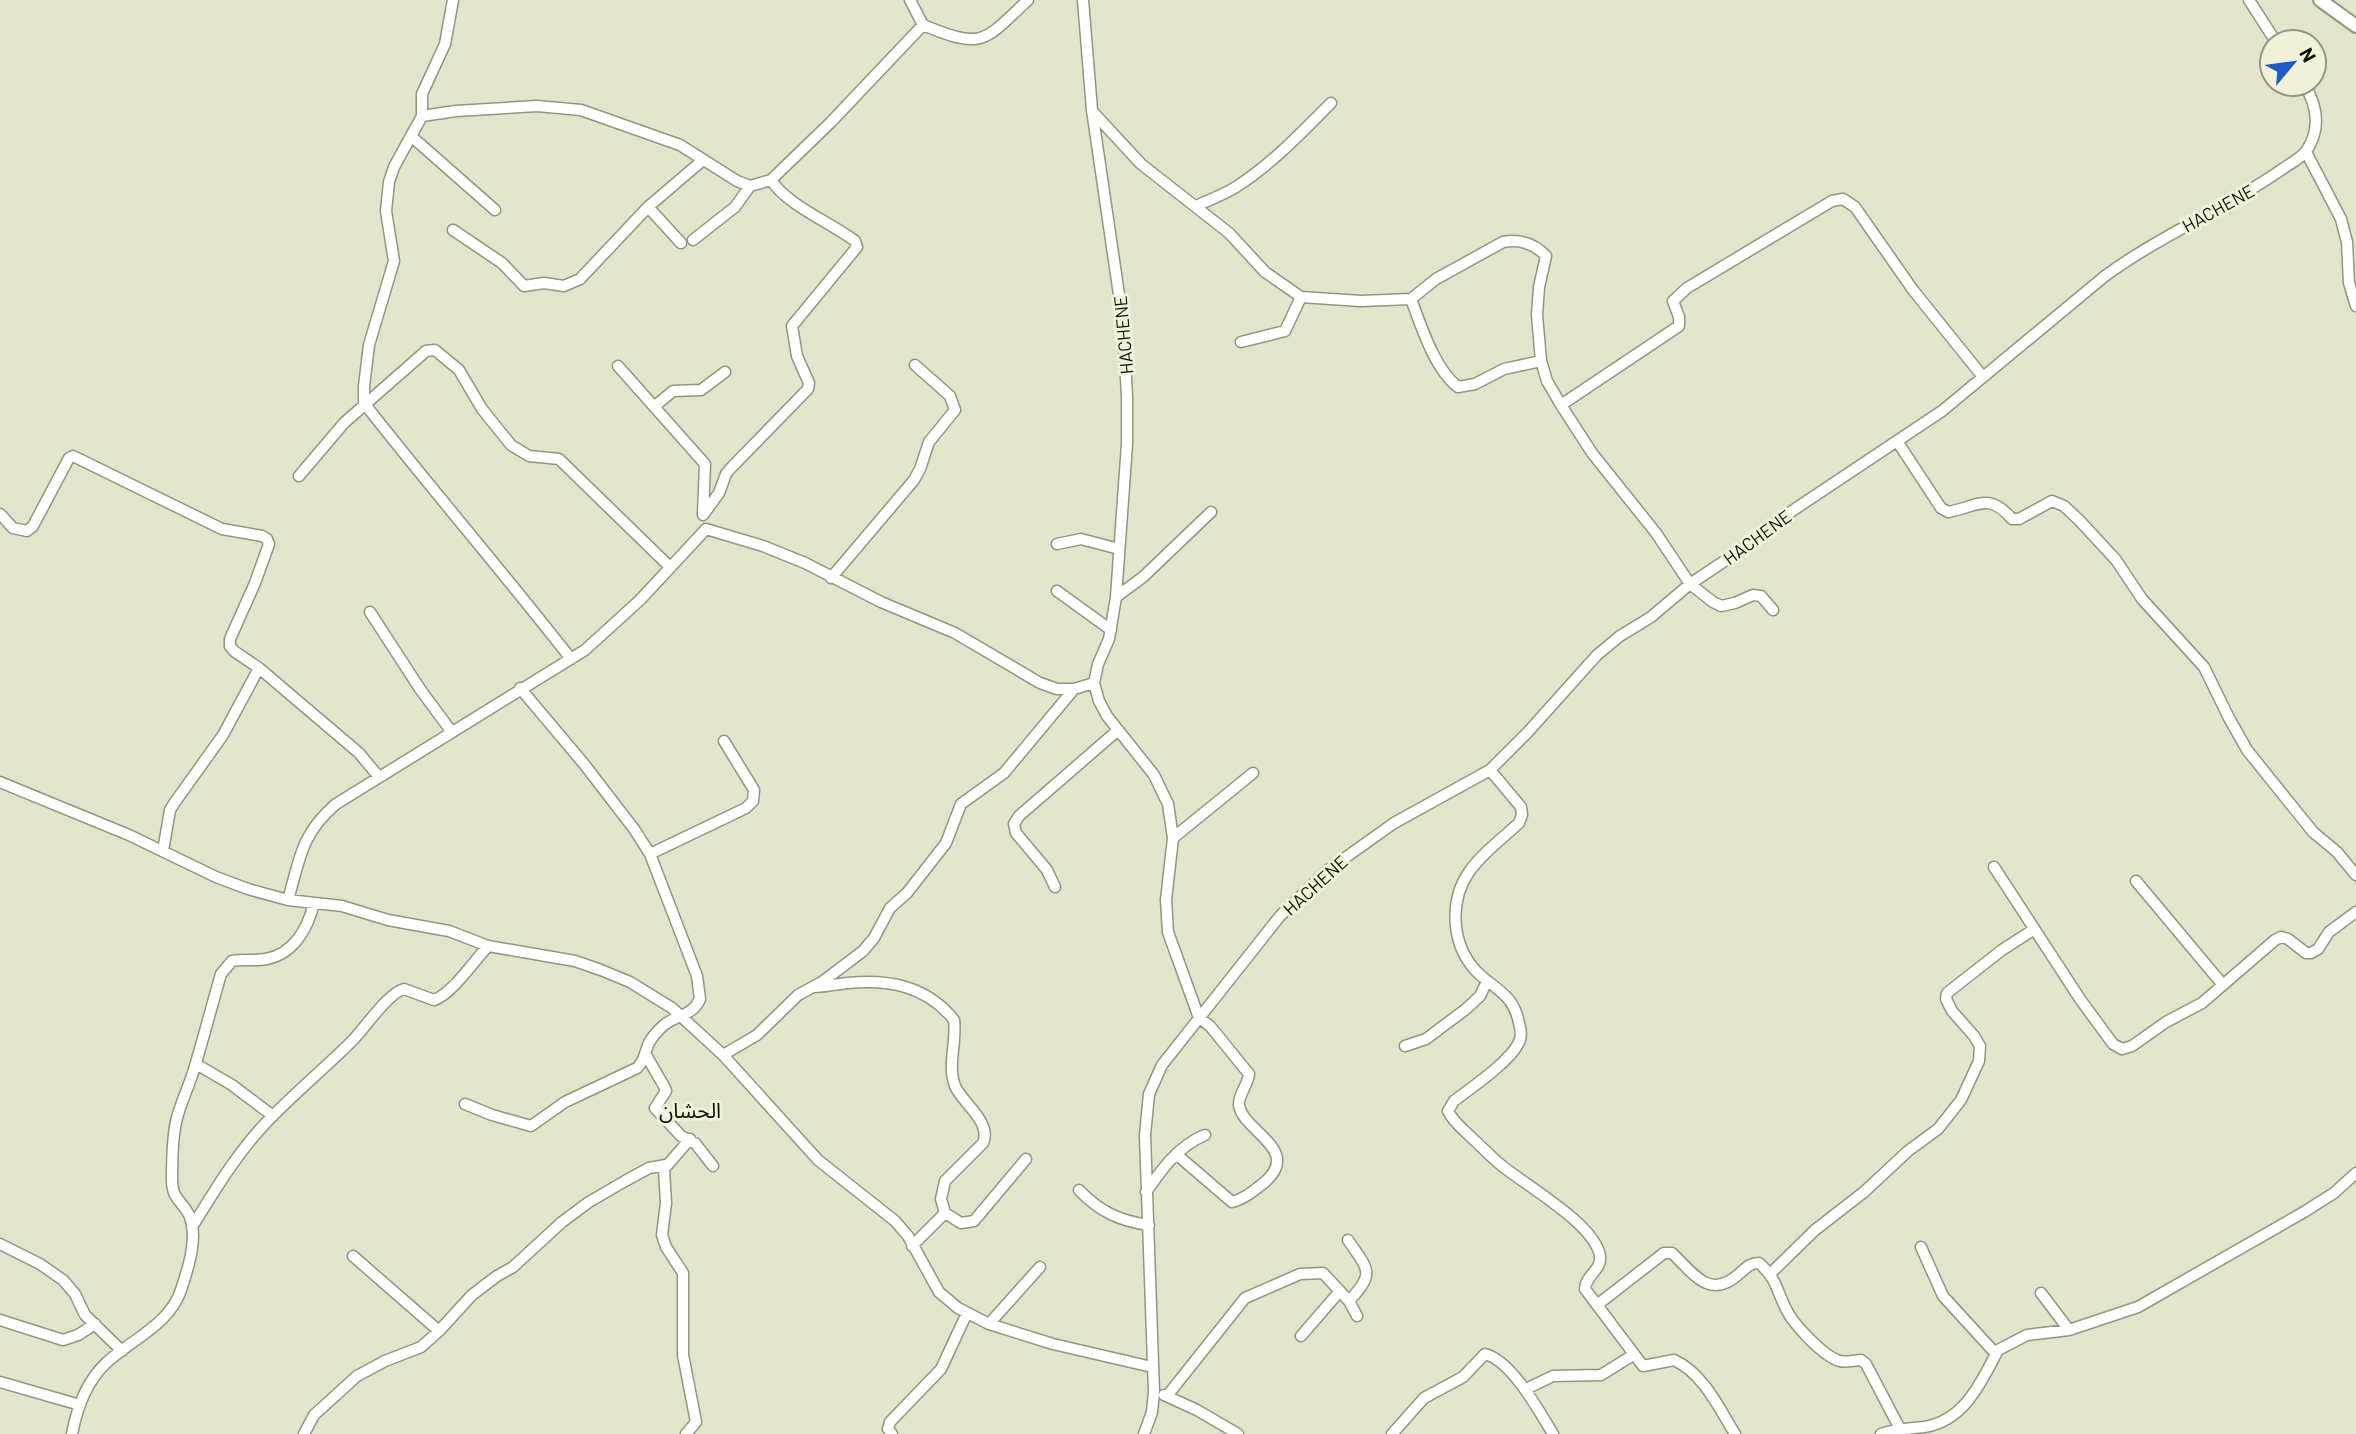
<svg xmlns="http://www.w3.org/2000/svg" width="2356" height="1434" font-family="Barlow,'Noto Sans Arabic',sans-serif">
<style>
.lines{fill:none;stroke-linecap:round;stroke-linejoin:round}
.minor-casing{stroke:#93957f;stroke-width:13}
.major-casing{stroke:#93957f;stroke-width:16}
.minor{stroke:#fff;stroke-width:10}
.major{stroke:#fff;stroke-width:12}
.labels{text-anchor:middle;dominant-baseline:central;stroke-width:6;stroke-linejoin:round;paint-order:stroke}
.street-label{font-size:18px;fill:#0e0e06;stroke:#eff1d9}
.quarter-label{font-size:21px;fill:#0e0e06;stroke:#eff1d9}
</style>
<rect width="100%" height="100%" fill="#e2e4cc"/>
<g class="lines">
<defs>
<path id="minor" d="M453 0 445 44 422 94V116L394 167 389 182 386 211 394 261 369 345 364 386V403C432 490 504 573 571 659
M910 0 923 25
M1083 0 1092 110 1123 322 1127 397V444L1116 597 1109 639 1098 664 1094 683 1099 701 1107 716 1154 775 1168 804 1173 838 1166 900 1168 932 1199 1018
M2249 0 2276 42
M1092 111 1141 164 1229 233 1265 272 1301 297 1361 301 1411 299 1436 279 1503 242C1520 239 1534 243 1546 256L1539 287 1537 315 1541 361 1547 381 1561 405 1592 453 1656 533 1690 584 1713 602 1721 606 1735 603 1753 595 1761 596 1773 610
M422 116 456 111 537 106 581 110 680 145 737 181 750 186 771 180 831 122 923 25C984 50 983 42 1028 0
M411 136 495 210
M2306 152 2341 219 2347 242 2349 283 2356 306
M1196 206C1209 200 1223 195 1236 187 1272 164 1301 133 1331 103
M648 207 681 243
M453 230 502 263 524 286 544 283 564 286 580 279 648 207 703 160
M693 240 735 207 750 186
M1411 299C1421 326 1435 370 1458 387L1475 384 1504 369 1541 361
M1241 342 1285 331 1301 297
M618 366 705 464 703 514
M1561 405 1679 326V317L1673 301 1687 288 1832 201 1843 199 1855 207 1913 290 1983 377
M655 406 673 391 701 390 725 372
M1897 441 1941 508 1948 512C1977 507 1988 491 2012 519H2019L2052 501 2064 506 2079 520 2116 560 2142 599 2204 667 2229 718 2247 750 2313 832 2337 852 2356 875
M299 476 344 423 426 351 435 350 459 370 482 409 511 445 529 456 559 459 669 566
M0 514 13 528 27 531 33 526 69 458 73 456 222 529 262 536 267 539 269 544 255 583 230 639V646L234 651 259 668 223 735 175 802 170 810 163 851
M703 515 719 493 726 474 730 469 808 389 809 383 797 356 792 326 857 247 855 241C830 222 788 206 771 180
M1057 544 1081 539 1119 549
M831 578 914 480 920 469 929 442 955 410 950 396 915 365
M1057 591 1111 630
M1116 597 1143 577 1211 512
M370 612 420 689 451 731
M259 668 359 753 379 777
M1490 770 1521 807 1522 815 1519 823C1503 838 1482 853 1469 872 1449 901 1451 944 1476 971 1495 990 1513 993 1519 1023 1521 1030 1522 1038 1518 1044 1509 1062 1471 1088 1454 1101L1448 1111C1453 1122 1465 1131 1473 1139 1483 1148 1491 1157 1501 1165 1525 1185 1595 1224 1600 1256 1602 1270 1585 1276 1585 1289L1643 1366 1674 1360C1703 1373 1719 1408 1735 1434
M0 782 129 835 216 877 248 889 288 900 342 906 388 920 449 931 488 946 575 961 601 970 630 982 672 1008 723 1055 818 1160 895 1221 908 1236 939 1292 958 1308 989 1324 1053 1344 1152 1367
M1173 838 1253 773
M650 854 746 808 753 801 754 790 724 741
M1994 867 2080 999 2113 1044 2122 1049 2132 1046 2166 1022 2202 1003 2275 940 2281 937 2288 939 2306 953H2311L2318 949 2329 932 2356 912
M2136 881 2223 985
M1055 887 1047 870 1016 833 1014 824 1019 816 1117 731
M288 900C300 858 301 834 336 804L585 650 640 600 706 529 763 546 805 563 881 602 955 633 1040 683 1057 689H1074L1094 683
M814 987C826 987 836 984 848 983 889 979 927 986 954 1020 957 1042 947 1065 955 1086 963 1104 992 1122 983 1143L945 1181 941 1199 945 1213 912 1246
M1405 1046 1426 1039 1466 1009 1480 996 1487 981
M646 1055 665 1088 666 1091 655 1108 681 1136 695 1143 713 1166
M723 1055 757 1035 798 995 822 982 863 951 874 938 890 908 907 893 946 843 961 804 1004 773 1074 689
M196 1064 232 1085 273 1116
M465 1104 492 1115 531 1126 565 1102 637 1068C644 1061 644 1056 647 1048 649 1040 658 1030 664 1025 676 1015 693 1016 700 999L697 976 650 854 634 829 584 764 520 688
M1176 1154 1232 1202C1244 1199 1255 1190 1265 1182 1302 1149 1243 1132 1239 1105 1238 1095 1248 1085 1249 1074L1210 1026 1199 1018
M1079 1190C1099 1211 1119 1221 1149 1225
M1146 1192C1162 1169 1178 1146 1205 1135
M945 1213 961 1223 974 1221 1026 1159
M192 1227C214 1192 235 1156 263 1126 291 1096 323 1070 352 1041 365 1028 388 993 404 989L434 1000C452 994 474 961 488 946
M1348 1240C1368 1270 1376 1272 1349 1301
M0 1244 40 1264 63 1280 75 1294 85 1315 122 1351
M1921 1247 1943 1296 1996 1354
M353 1256 439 1331
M1771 1273 1815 1230 1864 1192 1908 1151 1938 1129 1961 1100 1979 1061 1980 1046 1974 1036 1952 1011 1946 999 1947 993 2002 950 2033 930
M2041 1293 2069 1330
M1597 1305 1664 1253H1672C1694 1274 1710 1301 1740 1273 1747 1267 1750 1263 1759 1263 1777 1279 1776 1289 1786 1309 1793 1324 1824 1357 1840 1361 1846 1363 1854 1360 1861 1360L1866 1364 1899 1427
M0 1320 63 1340 78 1335 95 1324
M989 1324 1040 1267
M1301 1336 1340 1291
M0 1382 80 1405
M1526 1389 1553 1376 1601 1375 1633 1355
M1164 1395 1197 1410 1238 1434
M1167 1396 1245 1298 1300 1274 1323 1273 1349 1301 1357 1316
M72 1434C77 1407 86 1382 106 1363 131 1340 170 1324 181 1290 188 1269 198 1239 190 1217 183 1201 172 1200 172 1180 172 1161 172 1140 176 1122 180 1103 190 1085 195 1066 204 1036 212 1005 221 974L232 961C243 959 255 961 266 959 294 954 308 928 314 903
M304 1434 314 1415 357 1376 385 1361 421 1347 439 1331 472 1295 497 1276 513 1267 562 1222 589 1202 625 1181 649 1168 666 1165
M686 1434 696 1422 683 1355V1273L666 1247 662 1235 666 1203 664 1169 690 1139
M892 1434 888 1429 890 1422 941 1369 967 1313
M1144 1434 1152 1412 1154 1392 1145 1135 1149 1094 1162 1065 1280 916 1328 870 1394 823 1490 770 1528 732 1597 655 1620 636 1651 617 1690 584 1735 554 1783 517 1942 411 2105 276C2161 235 2225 209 2281 170 2289 164 2302 158 2307 150 2321 128 2317 105 2304 84
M1392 1434 1424 1398 1463 1377 1485 1354C1512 1361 1539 1411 1553 1434
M1881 1434C1897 1428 1907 1429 1924 1427 1964 1421 1981 1383 1998 1350L2027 1335 2069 1330 2138 1307 2304 1212 2334 1193 2356 1173"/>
<path id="major" d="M2320 0 2356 26"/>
</defs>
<use href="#minor" class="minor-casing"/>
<use href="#major" class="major-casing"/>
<use href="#minor" class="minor"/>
<use href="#major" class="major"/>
</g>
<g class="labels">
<g class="street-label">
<text transform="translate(2218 208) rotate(-29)">HACHENE</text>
<text transform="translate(1123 335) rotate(-95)">HACHENE</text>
<text transform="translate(1757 537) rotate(-36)">HACHENE</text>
<text transform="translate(1315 885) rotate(-42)">HACHENE</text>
</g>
<g class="quarter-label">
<text x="690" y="1109">الحشان</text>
</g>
</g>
<g transform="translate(2293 63) rotate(61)"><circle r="33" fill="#eff1d9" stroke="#959685" stroke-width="2"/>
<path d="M0-5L12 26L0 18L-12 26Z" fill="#1c5ac6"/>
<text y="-10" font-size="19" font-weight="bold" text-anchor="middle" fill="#0e0e06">N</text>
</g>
</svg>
